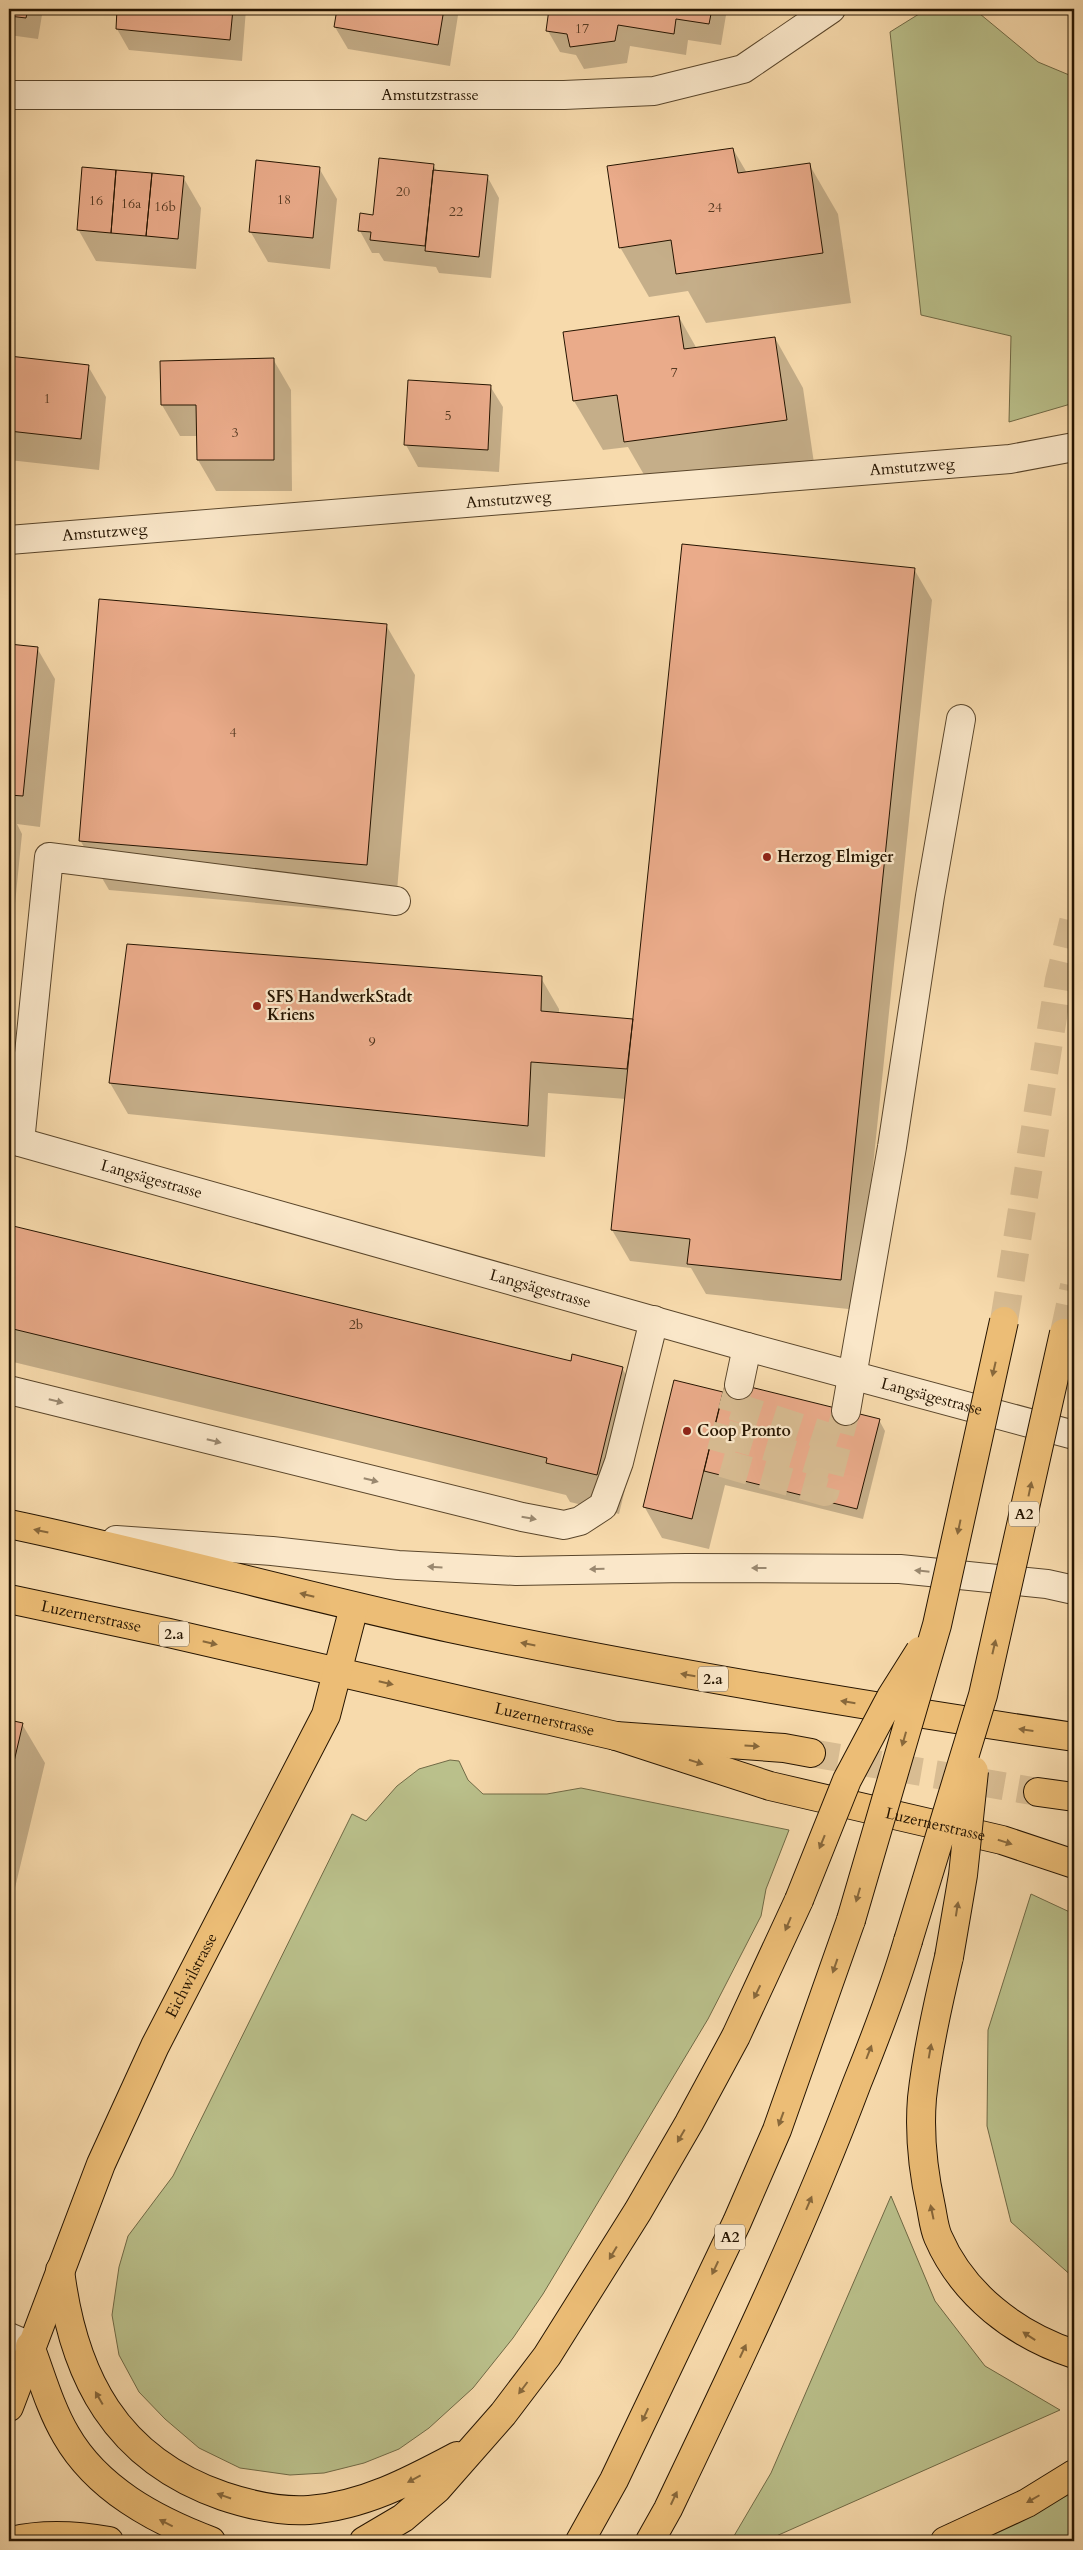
<svg xmlns="http://www.w3.org/2000/svg" width="1083" height="2550" font-family="Cardo,serif">
<style>
.green{fill:#bac08b;stroke:#706a46}
.shadow{fill:#0003}
.building{fill:#eaab8a;stroke:#251400}
.lines{fill:none;stroke-linecap:round;stroke-linejoin:round}
.minor-tunnel{stroke:#d8bc92;stroke-width:28;stroke-dasharray:28 14;stroke-linecap:butt}
.highway-tunnel{stroke:#d8bc92;stroke-width:28;stroke-dasharray:28 14;stroke-linecap:butt}
.minor-casing{stroke:#5a462b;stroke-width:30}
.major-casing{stroke:#251400;stroke-width:30}
.highway-casing{stroke:#251400;stroke-width:30}
.minor{stroke:#fae7c9;stroke-width:28}
.major{stroke:#ecbd76;stroke-width:28}
.highway{stroke:#ecbd76;stroke-width:28}
.highway-bridge-casing{stroke:#251400;stroke-width:30;stroke-linecap:butt}
.highway-bridge{stroke:#ecbd76;stroke-width:28}
.oneway{fill:#88683b}
.oneway2{fill:#9a886f}
.poi-dot{fill:#8f2418;stroke:#fae7c9;stroke-width:2}
.labels{text-anchor:middle;dominant-baseline:central;stroke-width:4.5;stroke-linejoin:round;paint-order:stroke}
.number-label{font-size:14px;fill:#563a22}
.shield{fill:#fae7c9;stroke:#65533c;stroke-width:1}
.shield-label{font-size:15px;font-weight:bold;fill:#251400}
.street-label{font-size:16px;fill:#251400;stroke:#fae7c9}
.poi-label{font-size:16px;font-weight:bold;fill:#251400;stroke:#fae7c9;text-anchor:start}
</style>
<rect width="100%" height="100%" fill="#f7daac"/>
<filter id="stains"><feTurbulence type="fractalNoise" baseFrequency=".004" numOctaves="4"/><feColorMatrix values="0 0 0 0 .2 0 0 0 0 .09 0 0 0 0 .02 0 0 0 .5 -.17"/></filter>
<radialGradient id="worn" r=".72"><stop offset=".6" stop-color="#630" stop-opacity="0"/><stop offset="1" stop-color="#630" stop-opacity=".3"/></radialGradient>
<path class="green" d="M927 9H974L1038 62 1074 77V403L1009 422 1011 336 921 315 890 32Z
M450 1760 459 1761 468 1780 483 1794H547L581 1788 789 1830 766 1889 761 1916 708 2019 543 2294 513 2338 473 2388 429 2428 399 2449 364 2463 324 2473 290 2475 240 2468 199 2448 165 2419 139 2392 119 2355 112 2315 119 2267 128 2236 173 2176 352 1814 366 1821 397 1786 419 1769Z
M1031 1894 1074 1914V2278L1011 2222 987 2126 988 2030Z
M891 2196 935 2301 985 2366 1060 2410 765 2541H731L771 2473Z
M1074 2492V2541H976Z"/>
<path class="shadow" d="M9 9H43L38 39 9 35Z
M119 9H246L242 61 129 50 117 29Z
M339 9H459L450 66 348 49 335 27Z
M551 9H727L721 45 688 40 686 55 630 46 627 63 584 69 576 55 560 52 548 31Z
M733 149 747 173 809 164 838 214 851 303 706 323 688 291 649 297 620 247Z
M433 165 437 171 487 176 499 198 491 278 439 273 436 267 384 261 379 253H372L360 231Z
M319 168 337 199 330 269 268 262 250 231Z
M183 177 201 208 196 269 96 261 78 229Z
M679 317 697 349 775 338 803 388 815 470 654 492 628 447 603 450 574 401Z
M9 357 88 366 106 397 99 470 9 460Z
M273 359 291 390 292 491H216L198 460V436H180L162 405Z
M409 381 490 386 503 407 499 472 418 467 406 445Z
M914 569 932 600 858 1310 706 1294 691 1268 630 1261 612 1230 626 1099 548 1093 545 1157 128 1114 110 1083 541 978 559 1009V1014L634 1021Z
M386 625 415 675 395 915 109 890 80 840Z
M9 645 37 648 55 679 40 827 17 824 22 834 9 964Z
M9 1227 572 1362 622 1368 645 1407 619 1514 570 1502 566 1495 9 1361Z
M675 1381 724 1393 879 1420 885 1431 863 1519 725 1485 709 1549 662 1538 644 1506Z
M9 1721 22 1724 45 1763 14 1892 9 1890Z"/>
<path class="building" d="M9 9H28L26 18 9 16Z
M117 9H233L230 40 116 29Z
M337 9H444L438 45 334 27Z
M549 9H712L709 24 676 19 674 34 618 25 615 41 570 47 567 34 546 31Z
M733 148 738 173 810 163 823 253 676 274 671 240 619 248 607 166Z
M379 158 434 164 425 246 370 240 371 232 358 231 360 213 373 215Z
M256 160 320 167 313 238 249 232Z
M82 167 116 170 111 233 77 230Z
M116 170 152 173 146 236 111 233Z
M433 170 488 175 479 257 425 251Z
M152 173 184 176 178 239 146 236Z
M679 316 684 349 775 337 787 420 624 442 617 395 573 401 563 332Z
M9 356 89 365 81 439 9 431Z
M274 358V460H197L196 405H161L160 361Z
M408 380 491 385 488 450 404 445Z
M682 544 915 568 841 1280 687 1264 690 1239 611 1230Z
M99 599 387 624 367 865 79 841Z
M9 644 38 647 23 796 9 795Z
M127 944 542 976 541 1011 633 1019 627 1069 531 1062 528 1126 109 1083Z
M9 1225 571 1361 572 1354 623 1367 597 1475 546 1463 547 1458 9 1328Z
M674 1380 723 1392 692 1519 643 1507Z
M726 1381 880 1419 857 1509 704 1471Z
M9 1720 23 1723 9 1783Z"/>
<g class="lines">
<path class="minor-tunnel" d="M739 1385 718 1462 825 1492 846 1411
M733 1406 838 1440
M726 1434 831 1466"/>
<path class="highway-tunnel" d="M1004 1321 1059 980 1074 918
M1064 1333 1074 1286
M811 1753 1038 1792"/>
<defs>
<g id="minor">
<path id="s1" d="M9 95H564L654 91 743 69 831 9"/>
<path id="s2" d="M9 540 1010 459 1074 447"/>
<path id="s3" d="M9 1139 747 1347 1074 1435"/>
<path d="M20 1142 49 857 396 901"/>
<path d="M739 1385 747 1347"/>
<path d="M9 1390 522 1517 564 1525 580 1521 603 1506 619 1462 654 1320"/>
<path d="M846 1411 892 1147 930 896 961 719"/>
<path d="M116 1540 272 1551 398 1565 516 1571 686 1568 900 1569 1047 1584 1074 1590"/>
<path d="M9 2337 30 2346"/>
</g>
<g id="major">
<path d="M9 1524C157 1555 302 1596 450 1628 657 1672 865 1706 1074 1737"/>
<path id="s4" d="M9 1599 169 1633 616 1736 770 1786 1002 1840 1074 1864"/>
<path id="s5" d="M9 2407 101 2164 155 2046 326 1715 354 1607"/>
</g>
<path id="highway" d="M616 1736 784 1748 811 1753
M1038 1792 1074 1797
M949 1957C938 2003 927 2051 922 2098 919 2135 923 2171 931 2207 933 2217 934 2228 938 2237 963 2295 1016 2335 1074 2354
M60 2270C73 2377 116 2459 223 2496 250 2505 280 2512 309 2510 363 2506 410 2481 457 2456
M30 2346C41 2375 50 2408 66 2435 97 2489 155 2520 211 2541
M11 2541C44 2533 76 2535 109 2541
M364 2541 403 2518 437 2489 503 2414 547 2356 638 2211 689 2123 736 2036 799 1900
M580 2541 614 2480 737 2222 777 2130 851 1920
M650 2541 668 2509C735 2369 802 2229 857 2083 876 2036 894 1989 908 1941
M945 2541 1027 2503 1074 2474"/>
</defs>
<use href="#minor" class="minor-casing"/>
<use href="#major" class="major-casing"/>
<use href="#highway" class="highway-casing"/>
<use href="#minor" class="minor"/>
<use href="#major" class="major"/>
<use href="#highway" class="highway"/>
<defs>
<path id="highway-bridge" d="M799 1900 847 1780 891 1697 920 1651
M851 1920 937 1625 1004 1321
M908 1941 983 1695 1064 1333
M949 1957 963 1875 974 1771"/>
</defs>
<use href="#highway-bridge" class="highway-bridge-casing"/>
<use href="#highway-bridge" class="highway-bridge"/>
</g>
<defs><path id="oneway-solid" d="M-6-.8H1V-3.2L6.5 0L1 3.2V.8H-6Z" transform="scale(1.25)"/></defs>
<g class="oneway">
<use href="#oneway-solid" transform="translate(994 1369) rotate(103)"/>
<use href="#oneway-solid" transform="translate(1030 1489) rotate(-78)"/>
<use href="#oneway-solid" transform="translate(959 1527) rotate(102)"/>
<use href="#oneway-solid" transform="translate(41 1531) rotate(-168)"/>
<use href="#oneway-solid" transform="translate(307 1595) rotate(-166)"/>
<use href="#oneway-solid" transform="translate(210 1643) rotate(13)"/>
<use href="#oneway-solid" transform="translate(528 1644) rotate(-169)"/>
<use href="#oneway-solid" transform="translate(994 1647) rotate(-77)"/>
<use href="#oneway-solid" transform="translate(688 1675) rotate(-170)"/>
<use href="#oneway-solid" transform="translate(386 1683) rotate(13)"/>
<use href="#oneway-solid" transform="translate(848 1702) rotate(-171)"/>
<use href="#oneway-solid" transform="translate(1026 1730) rotate(-172)"/>
<use href="#oneway-solid" transform="translate(904 1739) rotate(106)"/>
<use href="#oneway-solid" transform="translate(752 1746) rotate(4)"/>
<use href="#oneway-solid" transform="translate(696 1762) rotate(18)"/>
<use href="#oneway-solid" transform="translate(822 1842) rotate(112)"/>
<use href="#oneway-solid" transform="translate(1005 1842) rotate(17)"/>
<use href="#oneway-solid" transform="translate(858 1895) rotate(106)"/>
<use href="#oneway-solid" transform="translate(957 1909) rotate(-81)"/>
<use href="#oneway-solid" transform="translate(788 1924) rotate(113)"/>
<use href="#oneway-solid" transform="translate(835 1966) rotate(109)"/>
<use href="#oneway-solid" transform="translate(757 1992) rotate(116)"/>
<use href="#oneway-solid" transform="translate(930 2051) rotate(-80)"/>
<use href="#oneway-solid" transform="translate(869 2052) rotate(-69)"/>
<use href="#oneway-solid" transform="translate(781 2119) rotate(110)"/>
<use href="#oneway-solid" transform="translate(681 2136) rotate(120)"/>
<use href="#oneway-solid" transform="translate(809 2203) rotate(-67)"/>
<use href="#oneway-solid" transform="translate(932 2212) rotate(-102)"/>
<use href="#oneway-solid" transform="translate(613 2253) rotate(121)"/>
<use href="#oneway-solid" transform="translate(715 2268) rotate(115)"/>
<use href="#oneway-solid" transform="translate(1029 2336) rotate(-147)"/>
<use href="#oneway-solid" transform="translate(743 2351) rotate(-65)"/>
<use href="#oneway-solid" transform="translate(523 2388) rotate(127)"/>
<use href="#oneway-solid" transform="translate(99 2398) rotate(-120)"/>
<use href="#oneway-solid" transform="translate(645 2415) rotate(115)"/>
<use href="#oneway-solid" transform="translate(414 2479) rotate(152)"/>
<use href="#oneway-solid" transform="translate(224 2496) rotate(-161)"/>
<use href="#oneway-solid" transform="translate(674 2498) rotate(-65)"/>
<use href="#oneway-solid" transform="translate(1033 2499) rotate(150)"/>
<use href="#oneway-solid" transform="translate(166 2523) rotate(-153)"/>
</g>
<g class="oneway2">
<use href="#oneway-solid" transform="translate(56 1401) rotate(14)"/>
<use href="#oneway-solid" transform="translate(214 1441) rotate(14)"/>
<use href="#oneway-solid" transform="translate(371 1480) rotate(14)"/>
<use href="#oneway-solid" transform="translate(529 1518) rotate(10)"/>
<use href="#oneway-solid" transform="translate(435 1567) rotate(-177)"/>
<use href="#oneway-solid" transform="translate(759 1568) rotate(180)"/>
<use href="#oneway-solid" transform="translate(597 1569) rotate(179)"/>
<use href="#oneway-solid" transform="translate(922 1571) rotate(-174)"/>
</g>
<g class="poi-dot">
<circle cx="767" cy="857" r="5"/>
<circle cx="257" cy="1006" r="5"/>
<circle cx="687" cy="1431" r="5"/>
</g>
<g class="labels">
<g class="number-label">
<text x="582" y="28">17</text>
<text x="403" y="191">20</text>
<text x="284" y="199">18</text>
<text x="96" y="200">16</text>
<text x="131" y="203">16a</text>
<text x="165" y="206">16b</text>
<text x="715" y="207">24</text>
<text x="456" y="211">22</text>
<text x="674" y="372">7</text>
<text x="47" y="398">1</text>
<text x="448" y="415">5</text>
<text x="235" y="432">3</text>
<text x="233" y="732">4</text>
<text x="372" y="1041">9</text>
<text x="356" y="1324">2b</text>
</g>
<g class="shield">
<rect x="1009" y="1501.5" width="30" height="25" rx="4"/>
<rect x="159" y="1621.5" width="30" height="25" rx="4"/>
<rect x="698" y="1666.5" width="30" height="25" rx="4"/>
<rect x="715" y="2224.5" width="30" height="25" rx="4"/>
</g>
<g class="shield-label">
<text x="1024" y="1514">A2</text>
<text x="174" y="1634">2.a</text>
<text x="713" y="1679">2.a</text>
<text x="730" y="2237">A2</text>
</g>
<g class="street-label">
<text stroke="none"><textPath href="#s1" startOffset="421">Amstutzstrasse</textPath></text>
<text stroke="none"><textPath href="#s2" startOffset="906">Amstutzweg</textPath></text>
<text stroke="none"><textPath href="#s2" startOffset="501">Amstutzweg</textPath></text>
<text stroke="none"><textPath href="#s2" startOffset="96">Amstutzweg</textPath></text>
<text stroke="none"><textPath href="#s3" startOffset="148">Langsägestrasse</textPath></text>
<text stroke="none"><textPath href="#s3" startOffset="552">Langsägestrasse</textPath></text>
<text stroke="none"><textPath href="#s3" startOffset="958">Langsägestrasse</textPath></text>
<text stroke="none"><textPath href="#s4" startOffset="84">Luzernerstrasse</textPath></text>
<text stroke="none"><textPath href="#s4" startOffset="549">Luzernerstrasse</textPath></text>
<text stroke="none"><textPath href="#s4" startOffset="954">Luzernerstrasse</textPath></text>
<text stroke="none"><textPath href="#s5" startOffset="469">Eichwilstrasse</textPath></text>
</g>
<g class="poi-label">
<text x="777" y="857">Herzog Elmiger</text>
<text x="267" y="997">SFS HandwerkStadt<tspan x="267" dy="18">Kriens</tspan></text>
<text x="697" y="1431">Coop Pronto</text>
</g>
</g>
<rect width="1083" height="2550" fill="none" stroke="#f7daac" stroke-width="30"/>
<rect x="10" y="10" width="1063" height="2530" fill="none" stroke="#251400" stroke-width="2.5"/>
<rect x="15" y="15" width="1053" height="2520" fill="none" stroke="#251400"/>
<rect width="100%" height="100%" filter="url(#stains)"/>
<rect width="100%" height="100%" fill="url(#worn)"/>
</svg>
